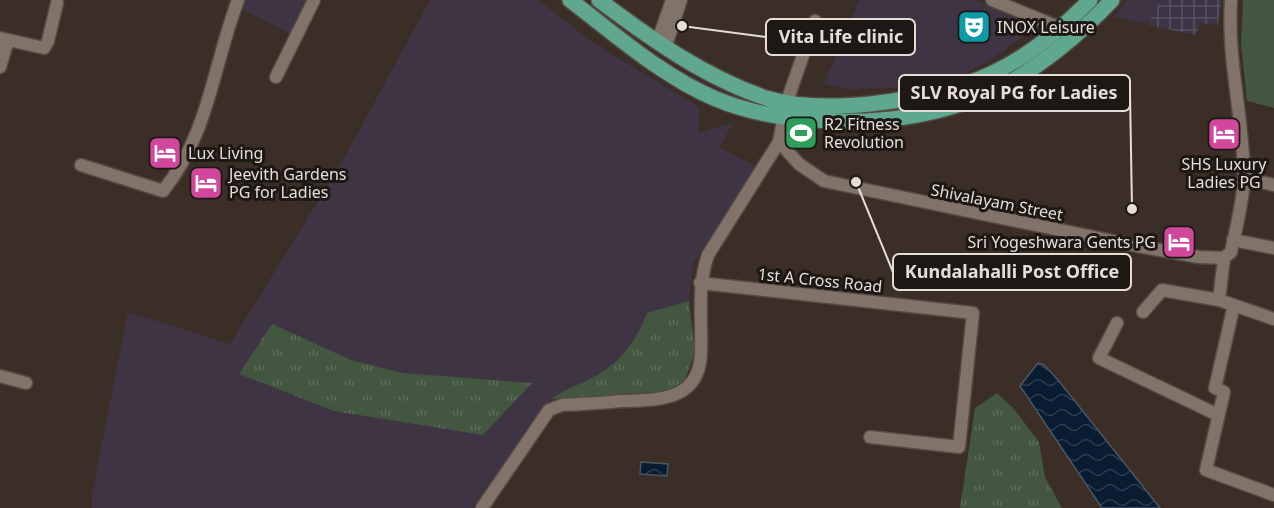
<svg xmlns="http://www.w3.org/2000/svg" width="1274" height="508" font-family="'Noto Sans',sans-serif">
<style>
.commercial{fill:#3f3443}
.industrial{fill:url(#industrial-grid)}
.grass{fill:#425640}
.park{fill:url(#park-tufts)}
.water{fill:url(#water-waves);stroke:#4b5664;stroke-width:1.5}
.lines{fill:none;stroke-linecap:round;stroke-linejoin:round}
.minor-casing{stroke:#544a43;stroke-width:15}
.major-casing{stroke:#544a43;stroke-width:18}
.minor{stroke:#81736a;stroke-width:12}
.major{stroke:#60a790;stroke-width:15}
.labels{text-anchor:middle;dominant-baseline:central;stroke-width:6;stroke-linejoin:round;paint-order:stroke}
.poi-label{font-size:16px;fill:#e5ddd8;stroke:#1d1814;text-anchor:start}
.street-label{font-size:16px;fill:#e5ddd8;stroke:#1d1814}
.leader{fill:none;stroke:#e5ddd8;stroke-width:2}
.callout-dot{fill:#e5ddd8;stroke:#1d1814;stroke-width:2}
.callout{fill:#1d1814;stroke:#e5ddd8;stroke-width:2}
.callout-label{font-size:18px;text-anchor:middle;font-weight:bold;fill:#e5ddd8}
</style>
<defs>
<pattern id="industrial-grid" width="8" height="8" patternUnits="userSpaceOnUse" patternTransform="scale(1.5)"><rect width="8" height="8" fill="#3c3545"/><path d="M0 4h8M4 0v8" fill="none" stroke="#58525f"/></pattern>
<pattern id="park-tufts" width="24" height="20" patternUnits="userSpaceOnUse" patternTransform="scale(1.5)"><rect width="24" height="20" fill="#425640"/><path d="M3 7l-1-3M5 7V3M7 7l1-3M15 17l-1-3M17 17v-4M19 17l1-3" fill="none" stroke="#5d6e5b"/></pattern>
<pattern id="water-waves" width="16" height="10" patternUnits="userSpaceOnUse" patternTransform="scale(1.5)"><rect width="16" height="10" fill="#091c32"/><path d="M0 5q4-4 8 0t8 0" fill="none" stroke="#2d3d4f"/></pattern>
</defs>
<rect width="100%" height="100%" fill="#3a2e27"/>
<path class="commercial" d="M245 0H307L291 34 241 9Z
M430 0H538L594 43 699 107 698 133 734 122 719 147 757 167 693 264 689 301 695 352 684 382 663 396 551 399 541 409 473 508H92V494L128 312 230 344 341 164Z
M859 0H975L1039 24 991 60 956 78 925 86 893 88 850 89 824 84Z
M1127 0H1161L1163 1 1147 24 1113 17Z"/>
<path class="industrial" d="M1161 0H1221L1218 25 1200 23 1196 35 1147 25Z"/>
<path class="grass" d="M1243 0H1274V108L1247 101 1241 44Z"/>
<path class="park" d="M689 301 695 352 684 382 660 396 551 399C565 389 579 385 594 377 620 363 637 340 647 313Z
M272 324 351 360 403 373 532 383 483 435 334 411 239 374Z
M997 393 1014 409 1039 442 1045 477 1062 508H960L975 408Z"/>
<path class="water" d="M1038 363 1044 365 1058 380 1160 508H1102L1020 386Z
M641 462 668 464 667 476 640 474Z"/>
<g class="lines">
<defs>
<path id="minor" d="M992 0 1061 28
M0 38 44 48 48 41 57 3
M657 43 672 0
M665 48 681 0
M0 67 8 40
M276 77 314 0
M779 142 799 164 824 181 1137 246 1199 257 1224 258
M81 165 163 191C209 134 213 66 238 0
M1244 178 1274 185
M1233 240 1274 248
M700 283 973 313 959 447 870 437
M1219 300 1224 258 1231 252C1236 228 1244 199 1244 175 1243 116 1227 59 1231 0
M1234 305 1215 388 1224 392 1206 470 1274 495
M1143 312 1162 290 1219 300 1274 319
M1117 323 1099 358 1218 415
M0 376 26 383
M482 508 549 410 562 405C581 404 601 403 621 401 660 400 701 401 701 350 702 317 697 287 708 255L779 142 787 101 815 21"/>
<path id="major" d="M570 0C616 35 662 76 716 99 755 115 790 119 831 121 951 125 1030 86 1112 0
M599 0C651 39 704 77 766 98 798 108 838 107 870 104 966 93 1022 70 1090 0"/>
</defs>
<use href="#minor" class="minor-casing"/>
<use href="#major" class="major-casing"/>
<use href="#minor" class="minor"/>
<use href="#major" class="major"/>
</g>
<defs>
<symbol id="theatre-square" viewBox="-11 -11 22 22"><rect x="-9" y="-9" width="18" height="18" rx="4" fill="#0f9aa8" stroke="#1d1814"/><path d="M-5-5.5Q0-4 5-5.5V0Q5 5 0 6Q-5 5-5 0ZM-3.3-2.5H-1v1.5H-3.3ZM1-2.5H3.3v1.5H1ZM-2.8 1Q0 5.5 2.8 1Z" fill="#fff"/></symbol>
<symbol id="stadium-square" viewBox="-11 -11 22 22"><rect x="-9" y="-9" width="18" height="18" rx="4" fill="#2e9e5b" stroke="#1d1814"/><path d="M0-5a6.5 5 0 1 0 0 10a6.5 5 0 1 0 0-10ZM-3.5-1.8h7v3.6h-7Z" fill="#fff"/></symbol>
<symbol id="hotel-square" viewBox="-11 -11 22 22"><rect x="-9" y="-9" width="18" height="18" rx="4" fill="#d1479c" stroke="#1d1814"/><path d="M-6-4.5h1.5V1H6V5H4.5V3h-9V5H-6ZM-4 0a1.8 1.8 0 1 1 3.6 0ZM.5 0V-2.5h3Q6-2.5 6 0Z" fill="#fff"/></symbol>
</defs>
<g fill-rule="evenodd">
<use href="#theatre-square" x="955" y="8" width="38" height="38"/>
<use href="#stadium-square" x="782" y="114" width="38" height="38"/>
<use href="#hotel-square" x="1205" y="115" width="38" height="38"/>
<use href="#hotel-square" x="146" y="134" width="38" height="38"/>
<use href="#hotel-square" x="187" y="164" width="38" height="38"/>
<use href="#hotel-square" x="1160" y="223" width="38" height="38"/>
</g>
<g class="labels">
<g class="poi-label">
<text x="997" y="27">INOX Leisure</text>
<text x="824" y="124">R2 Fitness<tspan x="824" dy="18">Revolution</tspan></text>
<text x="188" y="153">Lux Living</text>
<text x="1224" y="164" text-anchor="middle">SHS Luxury<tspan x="1224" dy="18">Ladies PG</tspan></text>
<text x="229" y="174">Jeevith Gardens<tspan x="229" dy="18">PG for Ladies</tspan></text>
<text x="1156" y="242" text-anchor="end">Sri Yogeshwara Gents PG</text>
</g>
<g class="street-label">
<text transform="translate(997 202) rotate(11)">Shivalayam Street</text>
<text transform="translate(820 280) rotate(6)">1st A Cross Road</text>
</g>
</g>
<path class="leader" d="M682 26L766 37M1132 209L1130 93M856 182L893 272"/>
<g class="callout-dot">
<circle cx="682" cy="26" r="6"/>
<circle cx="1132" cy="209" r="6"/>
<circle cx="856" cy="182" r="6"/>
</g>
<g class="callout">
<rect x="766" y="19" width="149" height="36" rx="6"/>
<rect x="899" y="75" width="231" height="36" rx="6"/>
<rect x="893" y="254" width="238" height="36" rx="6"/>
</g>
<g class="callout-label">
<text x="841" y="43">Vita Life clinic</text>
<text x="1014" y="99">SLV Royal PG for Ladies</text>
<text x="1012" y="278">Kundalahalli Post Office</text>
</g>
</svg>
